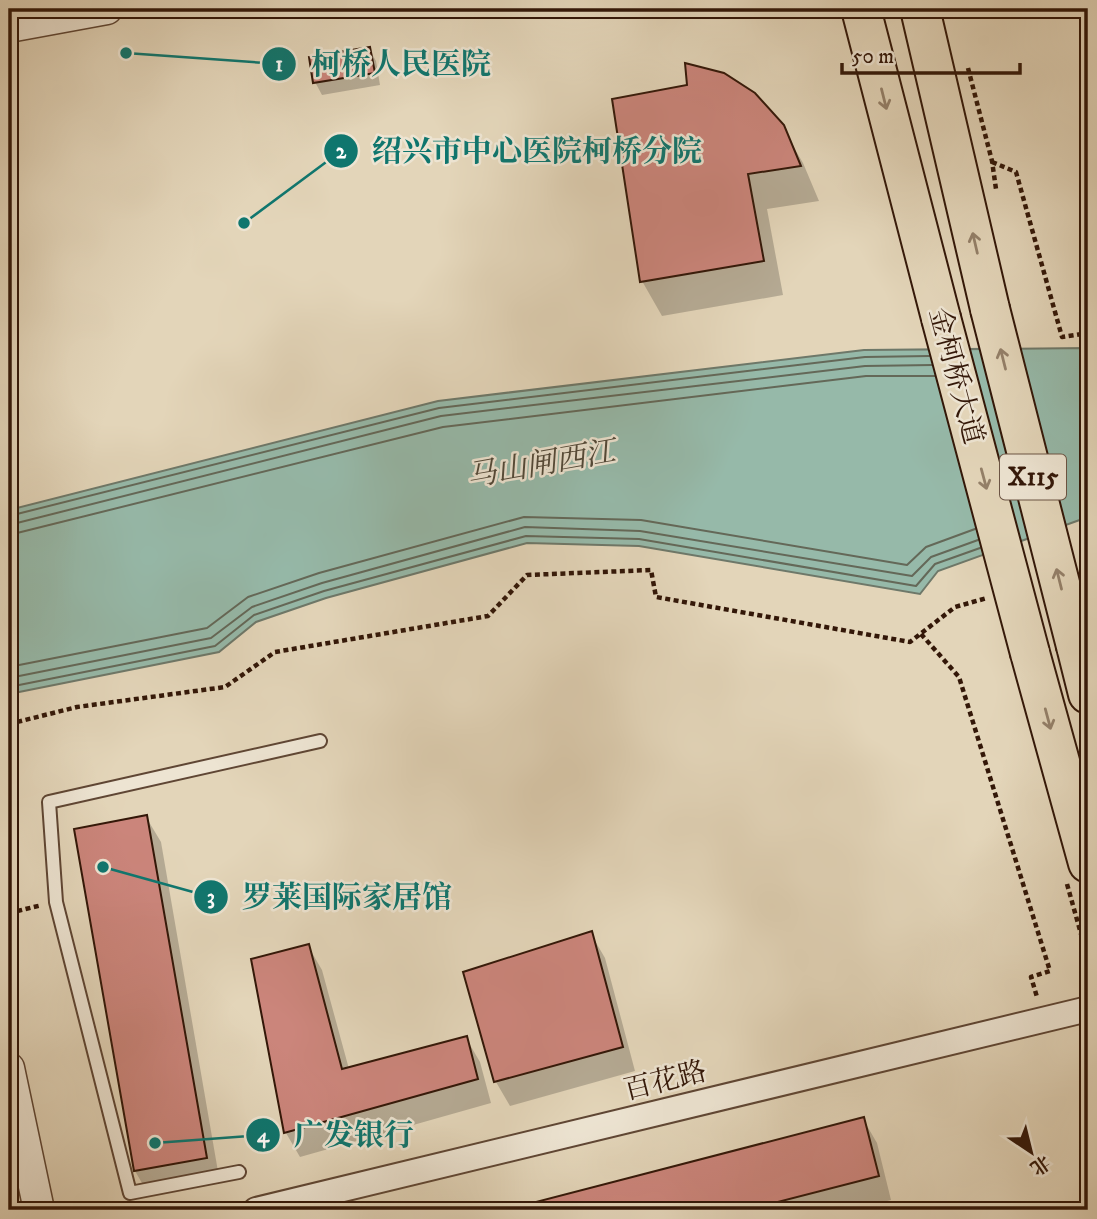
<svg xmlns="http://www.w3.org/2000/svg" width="1097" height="1219" font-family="'IM FELL DW Pica','Noto Serif SC',serif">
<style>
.water{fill:#96b9a9;stroke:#6e7869;stroke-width:2}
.shadow{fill:#0003}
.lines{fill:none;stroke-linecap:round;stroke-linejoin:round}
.shore{stroke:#646858;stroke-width:2}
.building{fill:#cb857b;stroke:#331708;stroke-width:2}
.service-casing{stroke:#5f4634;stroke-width:16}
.minor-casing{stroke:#5f4634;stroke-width:28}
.tertiary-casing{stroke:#5f4634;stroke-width:33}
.primary-casing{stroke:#331708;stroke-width:42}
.path{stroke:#331708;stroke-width:4.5;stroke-dasharray:5 3.5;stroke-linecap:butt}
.service{stroke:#ede4d2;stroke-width:12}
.minor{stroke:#ede4d2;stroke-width:24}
.tertiary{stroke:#ede4d2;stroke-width:30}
.primary{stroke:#e3d5b9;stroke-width:38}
.primary-bridge-casing{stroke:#331708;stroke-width:42;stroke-linecap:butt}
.primary-bridge{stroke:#e3d5b9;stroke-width:38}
.oneway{stroke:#948069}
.labels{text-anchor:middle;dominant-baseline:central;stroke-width:5;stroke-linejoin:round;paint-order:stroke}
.shield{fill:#ede4d2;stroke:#6b5445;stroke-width:2}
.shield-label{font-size:26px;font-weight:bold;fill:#331708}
.street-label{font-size:28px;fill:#331708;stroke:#ede4d2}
.water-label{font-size:30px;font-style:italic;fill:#514838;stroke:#ede4d2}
.leader{fill:none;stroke:#0f766e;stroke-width:2.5}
.callout-dot{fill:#0f766e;stroke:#ede4d2;stroke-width:2.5}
.mark-label{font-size:21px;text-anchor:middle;font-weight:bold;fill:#fff}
.callout-label{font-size:30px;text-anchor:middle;font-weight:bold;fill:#0f766e;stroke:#ede4d2;stroke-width:5;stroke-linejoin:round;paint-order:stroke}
</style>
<rect width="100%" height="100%" fill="#e3d5b9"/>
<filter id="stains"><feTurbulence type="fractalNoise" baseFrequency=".00286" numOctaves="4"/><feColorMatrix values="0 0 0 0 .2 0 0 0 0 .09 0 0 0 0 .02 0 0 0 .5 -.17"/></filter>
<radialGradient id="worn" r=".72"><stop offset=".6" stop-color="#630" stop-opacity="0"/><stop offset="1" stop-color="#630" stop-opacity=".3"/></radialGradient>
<path class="water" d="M1088 348V517L938 571 920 594 639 546 527 543 326 598 256 622 219 652 9 694V510L438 401 864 350Z"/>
<path class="shadow" d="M369 49 376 61 380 85 322 95 315 82Z
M782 127 803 163 819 201 767 209 783 295 662 316 642 281Z
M146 817 161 842 220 1183 149 1195 135 1171Z
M591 934 605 958 635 1071 510 1106 496 1082 465 973Z
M308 946 322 970 349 1069 466 1038 480 1062 491 1103 300 1157 286 1133 253 960Z
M863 1119 877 1143 891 1200 853 1210H512Z"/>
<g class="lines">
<path class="shore" d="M9 516 439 408 865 357 929 356
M9 525 441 416 865 366 932 365
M9 535 443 427 866 376H935
M9 667 207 628 248 597 319 573 524 517 641 520 907 565 926 547 975 529
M9 678 211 638 252 607 322 583 525 527 640 531 912 576 931 557 978 540
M9 687 215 646 254 615 324 591 526 536 639 539 916 586 935 564 980 548"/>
</g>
<path class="building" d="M370 47 375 73 313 83 309 57Z
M685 63 724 73 755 93 784 125 801 166 748 174 764 261 640 282 612 99 687 85Z
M147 815 207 1158 134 1171 74 829Z
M592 931 623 1047 494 1082 463 972Z
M309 944 342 1069 467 1036 478 1079 284 1133 251 959Z
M864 1117 879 1176 746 1210H505Z"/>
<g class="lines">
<defs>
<path id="service" d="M239 1172 130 1193 56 902 49 802 320 741"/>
<path id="minor" d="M256 1210 1088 1009"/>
<path id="tertiary" d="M9 27 107 9
M9 1068 39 1210"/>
<path id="primary" d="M861 9 941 318
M920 9 990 309
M1076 646 1088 694
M1030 653 1088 863"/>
</defs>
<use href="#service" class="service-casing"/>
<use href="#minor" class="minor-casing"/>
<use href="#tertiary" class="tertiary-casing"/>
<use href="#primary" class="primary-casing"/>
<path class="path" d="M968 68 992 161 996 189
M992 162 1016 172 1062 337 1088 333
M921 634 959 677 1050 971 1031 977 1037 997
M9 724 77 707 225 687 275 652 488 616 527 575 651 570 656 597 910 642 955 607 987 598
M1067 884 1088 959
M9 913 42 905"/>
<use href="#service" class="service"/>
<use href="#minor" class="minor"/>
<use href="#tertiary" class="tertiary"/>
<use href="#primary" class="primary"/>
<defs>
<path id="primary-bridge" d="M990 309 1076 646
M941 318 1030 653"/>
</defs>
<use href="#primary-bridge" class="primary-bridge-casing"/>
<use href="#primary-bridge" class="primary-bridge"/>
</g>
<defs><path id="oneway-shaft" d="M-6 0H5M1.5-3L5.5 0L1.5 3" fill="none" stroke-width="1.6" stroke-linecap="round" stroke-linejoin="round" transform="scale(1.75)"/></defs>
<g class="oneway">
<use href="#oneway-shaft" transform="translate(884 99) rotate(76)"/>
<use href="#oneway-shaft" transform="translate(975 243) rotate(-103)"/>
<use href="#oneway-shaft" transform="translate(1003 359) rotate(-104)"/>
<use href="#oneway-shaft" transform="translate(984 479) rotate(75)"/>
<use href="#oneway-shaft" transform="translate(1059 579) rotate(-104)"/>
<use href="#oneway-shaft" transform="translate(1048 719) rotate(75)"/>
</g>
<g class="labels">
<rect class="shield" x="1000" y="454.5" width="66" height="45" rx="5"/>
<g class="shield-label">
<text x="1033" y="477">X115</text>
</g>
<g class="street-label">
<text transform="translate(956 376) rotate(75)">金柯桥大道</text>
<text transform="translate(665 1081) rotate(-14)">百花路</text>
</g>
<g class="water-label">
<text transform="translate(541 465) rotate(-10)">马山闸西江</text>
</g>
</g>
<path class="leader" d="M126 53L279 64M244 223L341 151M103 867L211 897M155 1143L263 1135"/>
<g class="callout-dot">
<circle cx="126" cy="53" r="7"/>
<circle cx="244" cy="223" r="7"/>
<circle cx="103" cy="867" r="7"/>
<circle cx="155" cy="1143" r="7"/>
<circle cx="279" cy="64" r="18"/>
<circle cx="341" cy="151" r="18"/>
<circle cx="211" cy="897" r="18"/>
<circle cx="263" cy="1135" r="18"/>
</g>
<g class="mark-label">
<text x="279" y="71">1</text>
<text x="341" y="158">2</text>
<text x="211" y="904">3</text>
<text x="263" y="1142">4</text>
</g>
<g class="callout-label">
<text x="401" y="74">柯桥人民医院</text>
<text x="537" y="161">绍兴市中心医院柯桥分院</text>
<text x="347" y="907">罗莱国际家居馆</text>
<text x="354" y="1145">广发银行</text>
</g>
<rect width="1097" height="1219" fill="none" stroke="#e3d5b9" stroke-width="35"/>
<rect x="10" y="10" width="1076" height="1198" fill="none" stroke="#331708" stroke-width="3.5"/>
<rect x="18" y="18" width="1062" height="1184" fill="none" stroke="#331708" stroke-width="2"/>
<g transform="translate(1031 1152) rotate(145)" stroke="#ede4d2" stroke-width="5" paint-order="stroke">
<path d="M0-5L12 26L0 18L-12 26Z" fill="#331708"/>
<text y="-10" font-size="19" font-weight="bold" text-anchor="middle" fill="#331708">北</text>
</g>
<path d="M842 63v10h178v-10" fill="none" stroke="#331708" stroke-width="3.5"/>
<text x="852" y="63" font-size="21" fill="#331708" stroke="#ede4d2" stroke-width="5" paint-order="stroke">50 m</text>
<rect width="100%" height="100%" filter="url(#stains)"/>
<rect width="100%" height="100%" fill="url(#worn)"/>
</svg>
